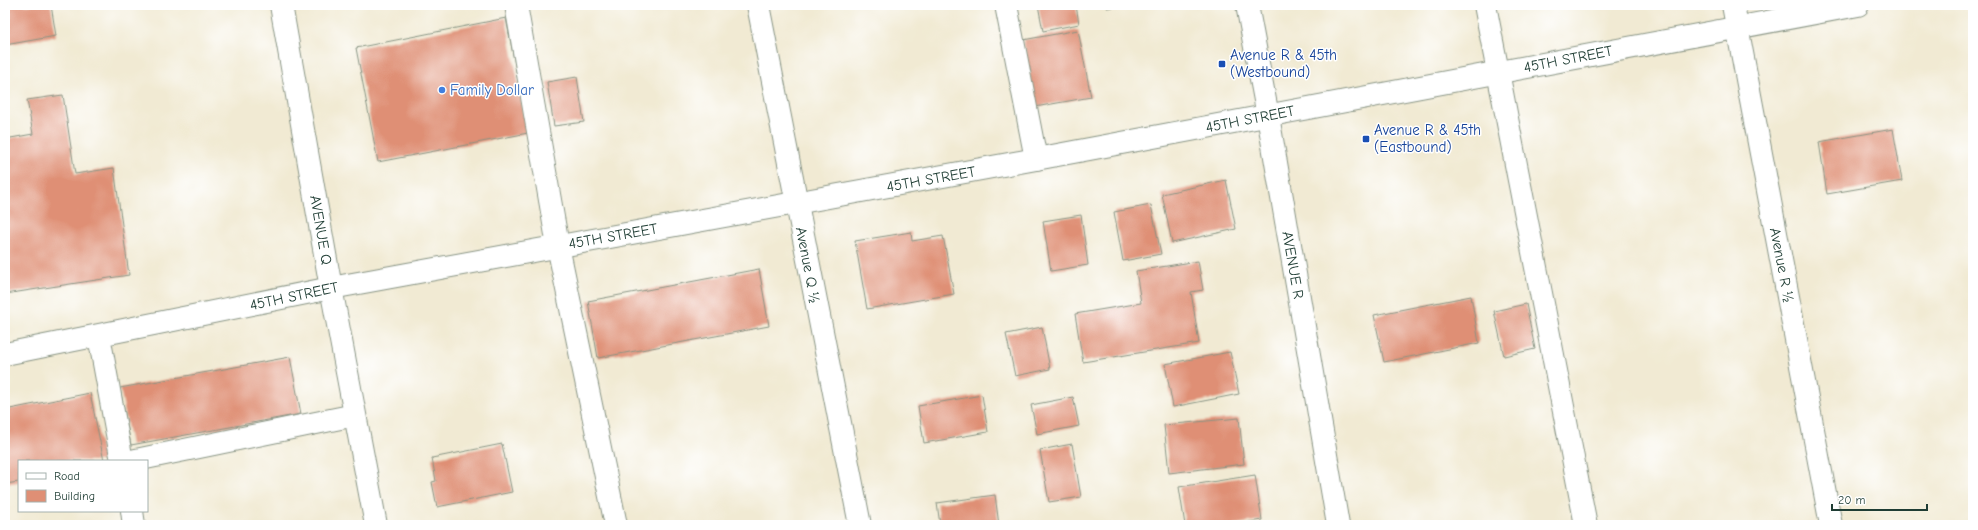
<svg xmlns="http://www.w3.org/2000/svg" width="1978" height="530" font-family="'Comic Neue',sans-serif">
<style>
.building{fill:#df8f75}
.lines{fill:none;stroke-linecap:round;stroke-linejoin:round}
.minor-casing{stroke:#889484;stroke-width:24}
.major-casing{stroke:#889484;stroke-width:24}
.minor{stroke:#fff;stroke-width:22}
.major{stroke:#fff;stroke-width:22}
.transit-dot{fill:#1a4fb4;stroke:#fff;stroke-width:1.5}
.shop-dot{fill:#3f7fe0;stroke:#fff;stroke-width:1.5}
.labels{text-anchor:middle;dominant-baseline:central;stroke-width:3;stroke-linejoin:round;paint-order:stroke}
.transit-label{font-size:15px;fill:#164399;stroke:#fff;text-anchor:start}
.street-label{font-size:15px;fill:#1f3d34;stroke:#fff}
.shop-label{font-size:15px;fill:#366cbe;stroke:#fff;text-anchor:start}
</style>
<rect width="100%" height="100%" fill="#fff"/>
<filter id="ink" filterUnits="userSpaceOnUse"><feTurbulence type="fractalNoise" baseFrequency=".025" numOctaves="2"/><feDisplacementMap in="SourceGraphic" scale="8" xChannelSelector="R" yChannelSelector="G"/><feConvolveMatrix kernelMatrix="1 2 1 2 8 2 1 2 1" color-interpolation-filters="sRGB"/></filter>
<filter id="wash" filterUnits="userSpaceOnUse"><feTurbulence type="fractalNoise" baseFrequency=".012" numOctaves="4" result="noise"/><feDisplacementMap in="SourceGraphic" scale="16" xChannelSelector="R" yChannelSelector="G"/><feGaussianBlur stdDeviation="0.9" result="paint"/><feColorMatrix in="noise" values="0 0 0 0 0 0 0 0 0 0 0 0 0 0 0 0 0 1.4 0 .05"/><feComposite in="paint" operator="in"/></filter>
<g filter="url(#wash)">
<rect width="100%" height="100%" fill="#f1ead3"/>
<g id="blocks">
<path class="building" d="M5 5H51L56 36 5 45Z
M1038 5H1076L1079 24 1043 31Z
M1107 5H1120V6L1107 8Z
M506 18 528 133 378 162 356 48Z
M1078 30 1091 97 1035 107 1023 40Z
M577 77 584 122 554 126 547 82Z
M63 95 75 174 114 168 129 275 5 294V139L33 134 27 100Z
M1893 129 1902 181 1827 194 1819 142Z
M1226 180 1236 229 1172 243 1162 194Z
M1151 205 1161 254 1123 261 1114 212Z
M1081 215 1088 265 1051 271 1043 221Z
M911 232 912 241 943 236 954 294 867 309 855 241Z
M1198 261 1203 290 1191 292 1199 343 1083 362 1075 314 1141 303 1136 271Z
M759 269 769 326 598 358 588 301Z
M1471 296 1479 343 1384 362 1374 315Z
M1526 304 1535 349 1504 356 1494 311Z
M1042 327 1050 369 1015 376 1006 334Z
M1230 352 1239 394 1173 407 1165 364Z
M290 357 301 414 131 445 120 388Z
M90 393 104 461H19V482L5 484V410Z
M982 395 988 432 924 443 918 406Z
M1073 397 1079 426 1037 434 1031 405Z
M1239 418 1244 464 1169 473 1164 425Z
M502 444 512 492 437 507 432 482 436 481 432 458Z
M1072 444 1081 497 1049 502 1040 450Z
M1255 475 1262 520 1231 525H1185L1179 487Z
M995 495 999 525H940L937 503Z"/>
</g>
</g>
<g filter="url(#ink)">
<use href="#blocks" fill-opacity="0" stroke="#889484" stroke-width="1"/>
<g class="lines">
<defs>
<path id="minor" d="M281 5 331 288 376 525
M516 5 558 246 616 525
M758 5 860 525
M1006 5 1036 159
M1247 5 1268 116 1338 525
M1485 5 1586 525
M1733 5 1831 525
M99 336 122 461
M131 461 355 415
M132 511 134 525"/>
<path id="major" d="M5 354 331 288 1036 159 1858 5"/>
</defs>
<use href="#minor" class="minor-casing"/>
<use href="#major" class="major-casing"/>
<use href="#minor" class="minor"/>
<use href="#major" class="major"/>
</g>
</g>
<g class="transit-dot">
<rect x="1218" y="60" width="8" height="8" rx="2"/>
<rect x="1362" y="135" width="8" height="8" rx="2"/>
</g>
<circle class="shop-dot" cx="442" cy="90" r="4"/>
<g class="labels">
<g class="transit-label">
<text x="1230" y="55">Avenue R &amp; 45th<tspan x="1230" dy="17">(Westbound)</tspan></text>
<text x="1374" y="130">Avenue R &amp; 45th<tspan x="1374" dy="17">(Eastbound)</tspan></text>
</g>
<g class="street-label">
<text transform="translate(1568 59) rotate(-11)">45TH STREET</text>
<text transform="translate(1250 119) rotate(-11)">45TH STREET</text>
<text transform="translate(931 179) rotate(-10)">45TH STREET</text>
<text transform="translate(321 230) rotate(80)">AVENUE Q</text>
<text transform="translate(613 236) rotate(-10)">45TH STREET</text>
<text transform="translate(808 265) rotate(79)">Avenue Q ½</text>
<text transform="translate(1293 265) rotate(80)">AVENUE R</text>
<text transform="translate(1782 265) rotate(79)">Avenue R ½</text>
<text transform="translate(294 296) rotate(-12)">45TH STREET</text>
</g>
<g class="shop-label">
<text x="450" y="90">Family Dollar</text>
</g>
</g>
<rect width="1978" height="530" fill="none" stroke="#fff" stroke-width="20"/>
<rect x="18" y="460" width="130" height="52" fill="#ffffff" stroke="#a5b1ae"/>
<rect x="26" y="473" width="20" height="6" fill="#ffffff" stroke="#a5b1ae"/>
<text x="54" y="480" font-size="12" fill="#1f3d34">Road</text>
<rect x="26" y="490" width="20" height="12" fill="#df8f75" stroke="#a5b1ae"/>
<text x="54" y="500" font-size="12" fill="#1f3d34">Building</text>
<path d="M1832 504v6h95v-6" fill="none" stroke="#1f3d34" stroke-width="2"/>
<text x="1838" y="504" font-size="12" fill="#1f3d34" stroke="#ffffff" stroke-width="3" paint-order="stroke">20 m</text>
</svg>
